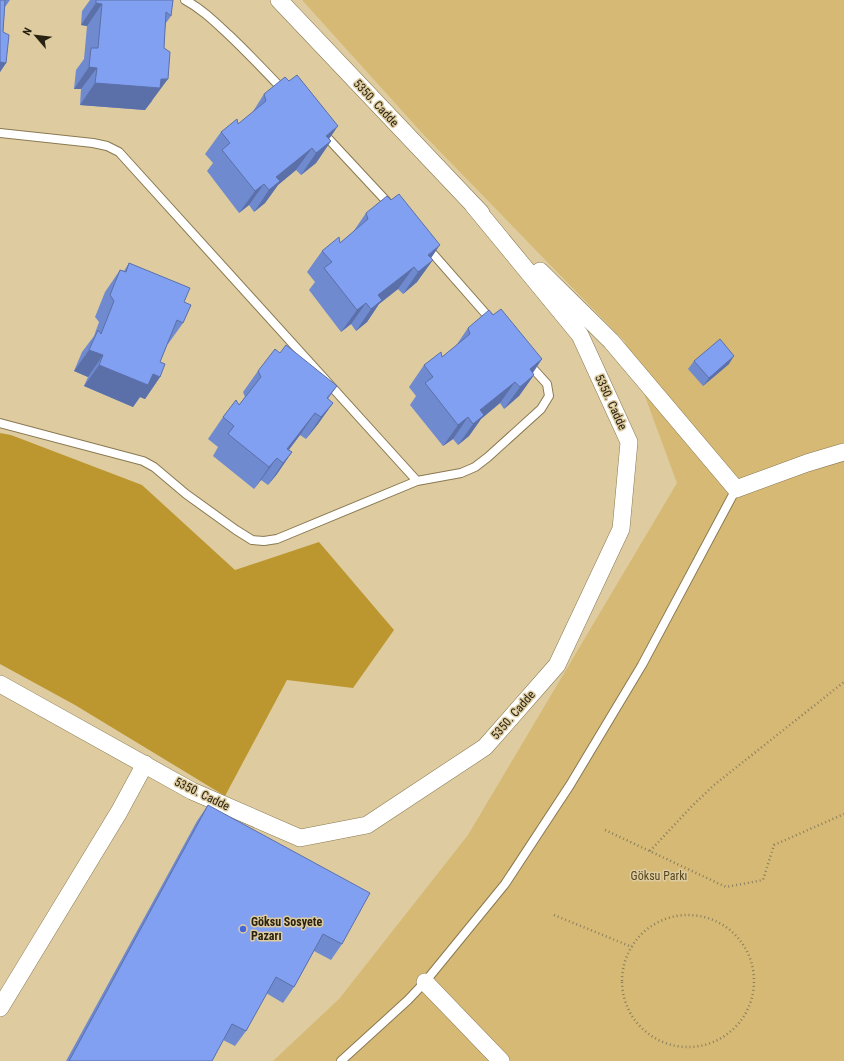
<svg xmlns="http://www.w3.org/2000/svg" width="844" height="1061" font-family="'Roboto Condensed',sans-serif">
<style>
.green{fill:#d5b974}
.forest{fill:#bc9730}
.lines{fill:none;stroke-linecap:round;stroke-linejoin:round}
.lane-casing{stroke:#8a7951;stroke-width:10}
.street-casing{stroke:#8a7951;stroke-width:18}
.path{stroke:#8b7e5e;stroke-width:2.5;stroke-dasharray:1 3;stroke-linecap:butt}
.lane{stroke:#fff;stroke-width:8}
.street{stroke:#fff;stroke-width:17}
.wall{fill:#708acf}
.shaded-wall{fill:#5b70a9}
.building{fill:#82a0f1;stroke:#5b70a9}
.poi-dot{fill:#4567d9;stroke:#decca0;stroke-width:1.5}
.labels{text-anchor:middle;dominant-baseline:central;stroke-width:3;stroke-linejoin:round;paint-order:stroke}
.street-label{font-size:12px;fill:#292211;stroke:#decca0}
.park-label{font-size:12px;fill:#57471e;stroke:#decca0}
.poi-label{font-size:12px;font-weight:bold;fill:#292211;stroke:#decca0;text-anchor:start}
</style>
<rect width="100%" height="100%" fill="#decca0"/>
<path class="green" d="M302 0H844V1061H273L339 999 468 835 677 483 625 342 423 134Z"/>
<path class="forest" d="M0 433 11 435 142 485 235 570 319 542 394 630 353 688 287 680 225 796 75 705 0 664Z"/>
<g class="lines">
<defs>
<path id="lane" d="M185 0C202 9 215 22 229 35 248 53 266 72 284 91
M0 133 93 143 107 146 119 152 417 481
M323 133 390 205
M427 247 492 321
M0 423 143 461 154 467 186 494 236 530 252 540 264 541 277 539 417 481 461 473 475 467 488 457 541 409 549 396 547 384 528 363
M341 1061 408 1000 425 982 505 884 570 785 642 665 736 489"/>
<path id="street" d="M279 0 481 213
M540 271 611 341 736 489 807 463 844 452
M0 684 192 791 300 838 367 825 485 747 557 665 621 529 629 442 580 335 473 205
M425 982 501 1061
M0 1008 119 812 145 764"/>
</defs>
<use href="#lane" class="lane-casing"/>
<use href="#street" class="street-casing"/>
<path class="path" d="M605 830 726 887 763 880 774 845 844 814
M650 851 692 806 714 785 844 682
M554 915 632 947
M622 981a66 66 0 1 1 132 0a66 66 0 1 1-132 0Z"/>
<use href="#lane" class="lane"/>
<use href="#street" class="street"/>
</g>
<path class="wall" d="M0 0H10L5 7 3 32 6 63 0 72Z
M90 0H173L171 16 166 23 152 101 145 110 80 105 81 89H74L76 70 84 59 87 26 81 25 82 11Z
M264 94 329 139 331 141 316 163 301 175 296 170 278 185 265 203 254 212 249 205 239 213 207 171 213 163 205 154 221 132 238 124 252 113Z
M366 213 431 258 417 282 403 294 398 289 379 304 367 322 356 331 351 324 341 332 309 290 315 282 307 272 322 251 340 243 353 232Z
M129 263 184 302 183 323 168 344H167L160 362V377L145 399 140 397 133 407 84 386 88 377 74 371 82 352 94 336 99 322 95 317 105 292 120 270 124 271Z
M493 315 542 359 533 373 534 375 519 396 504 409 500 403 481 419 469 436 458 445 453 439 443 446 410 405 416 396 409 387 424 365 442 357 455 347 468 328Z
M280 353 337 386 328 399 333 403 318 424 306 439 300 435 289 450 292 452 277 474 268 485 261 480 254 489 213 456 218 447 208 439 223 417 239 405 245 397 243 392 258 371Z
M694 361 729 364 703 386 688 369Z
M208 805 342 944 331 960 314 951 294 987 283 1003 266 993 246 1031 235 1046 223 1040 212 1061H66L197 821Z"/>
<path class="shaded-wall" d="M96 3 102 4 87 26 81 25Z
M0 62 6 63 0 72Z
M89 67 97 68 81 89H74Z
M161 79H168L145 110 80 105 95 83Z
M338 126 323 148 326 136Z
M331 141 316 163 301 175 316 153Z
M312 148 296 170 278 185 265 203 254 212 269 190 276 177Z
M264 184 249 205 239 213 255 191Z
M440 245 425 267 428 255Z
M433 260 417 282 403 294 418 272Z
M414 267 398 289 379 304 367 322 356 331 371 309 378 295Z
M366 303 351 324 341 332 357 310Z
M89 350 103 355 88 377 74 371Z
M734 356 729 364 703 386 709 378Z
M542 359 527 380 534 375 519 396 504 409 520 387 530 369Z
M99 365 153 374 160 377 145 399 140 397 133 407 84 386Z
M515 382 500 403 481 419 469 436 458 445 473 424 480 410Z
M333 403 318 424 306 439 321 417Z
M315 413 300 435 280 461 287 449Z
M468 417 453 439 443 446 458 425Z
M292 452 277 474 268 485 283 463Z
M277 458 261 480 254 489 269 467Z"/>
<path class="building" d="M0 0H5L3 32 9 35 6 63 0 62V67Z
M96 0H173L171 16 166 12 164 48 170 52 168 79H161L160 88 95 83 97 68 89 67 91 48H98L102 4 96 3Z
M297 75 338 126 326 136 331 141 316 153 312 148 276 177 280 181 269 190 264 184 255 191 222 150 230 143 221 132 237 119 238 124 266 101 264 94 285 77 289 81Z
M399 194 440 245 428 255 433 260 418 272 414 267 378 295 382 300 371 309 366 303 357 310 324 268 332 262 322 251 339 237 340 243 368 219 366 213 387 196 391 200Z
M129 263 190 288 184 302 191 305 183 323 177 320 160 362 165 364 160 377 153 374 148 385 99 365 103 355 89 350 98 330 101 334 114 301 110 295 120 270 126 272Z
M501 309 542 359 530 369 534 375 520 387 515 382 480 410 484 415 473 424 468 417 458 425 425 383 433 377 424 365 441 352 442 357 470 334 468 328 489 310 493 315Z
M720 339 734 356 709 378 694 361Z
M286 345 337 386 327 398 333 403 321 417 315 413 287 449 292 452 283 463 277 458 269 467 228 434 234 426 223 417 236 400 239 405 261 377 258 371 275 349 280 353Z
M208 805 370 893 342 944 323 934 294 987 276 977 246 1031 232 1024 212 1061H69Z"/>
<circle class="poi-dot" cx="243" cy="929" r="4"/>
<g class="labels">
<g class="street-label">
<text transform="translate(376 103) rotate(47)">5350. Cadde</text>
<text transform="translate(611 402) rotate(65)">5350. Cadde</text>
<text transform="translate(513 715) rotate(-49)">5350. Cadde</text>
<text transform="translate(202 794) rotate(26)">5350. Cadde</text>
</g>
<g class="park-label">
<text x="659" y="876">Göksu Parkı</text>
</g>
<g class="poi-label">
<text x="251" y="922">Göksu Sosyete<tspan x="251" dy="14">Pazarı</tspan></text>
</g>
</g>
<g transform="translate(36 36) rotate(298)" stroke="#decca0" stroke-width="3" paint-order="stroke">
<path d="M0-3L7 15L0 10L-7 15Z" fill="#292211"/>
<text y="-6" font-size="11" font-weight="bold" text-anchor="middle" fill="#292211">N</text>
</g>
</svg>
